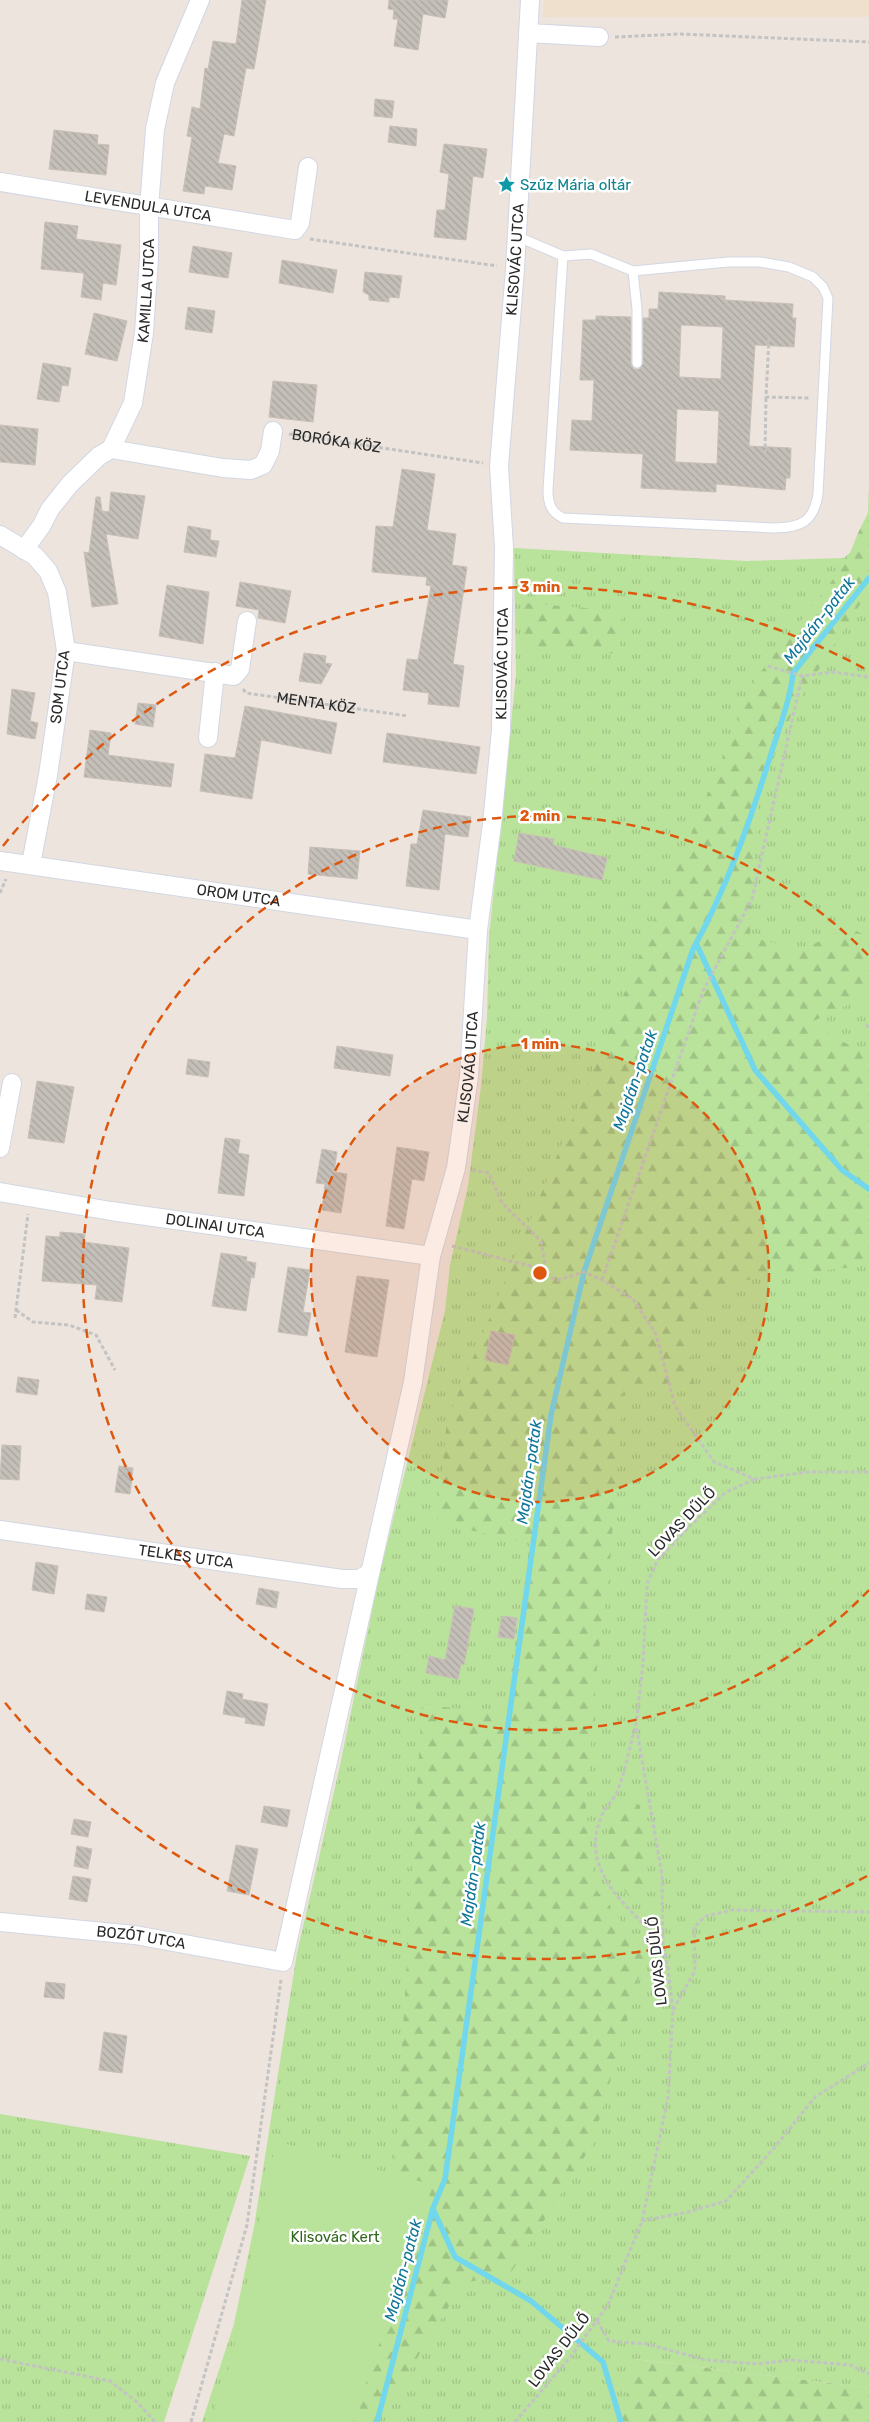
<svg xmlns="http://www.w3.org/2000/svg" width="869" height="2422" font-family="Rubik,sans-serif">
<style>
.education{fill:#eee0cc}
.grass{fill:url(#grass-tufts)}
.forest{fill:url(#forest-firs)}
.park{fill:#b9e29a}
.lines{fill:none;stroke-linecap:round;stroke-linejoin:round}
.stream{stroke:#71d7ed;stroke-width:5.5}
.building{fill:url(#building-back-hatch);stroke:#c8c0b6;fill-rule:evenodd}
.lane-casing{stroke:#d2d7e3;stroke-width:11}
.street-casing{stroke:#d2d7e3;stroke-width:20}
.path{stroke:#c3c3c3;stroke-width:3;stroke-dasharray:4 2.5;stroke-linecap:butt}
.lane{stroke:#fff;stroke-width:9}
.street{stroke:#fff;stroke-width:18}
.ring{fill:none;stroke:#de570e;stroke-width:2.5;stroke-dasharray:9 6}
.labels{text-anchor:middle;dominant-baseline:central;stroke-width:5;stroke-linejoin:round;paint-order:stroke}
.culture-label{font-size:15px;fill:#0d838f;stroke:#fff;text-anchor:start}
.street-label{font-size:15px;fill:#2a2a2a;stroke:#fff}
.park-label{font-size:15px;fill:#31671b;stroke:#fff}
.water-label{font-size:16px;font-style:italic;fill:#0f769a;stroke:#fff}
.centre{fill:#de570e;stroke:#fff;stroke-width:2.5}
.ring-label{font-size:15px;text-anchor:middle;font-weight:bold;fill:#de570e;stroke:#fff;stroke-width:5;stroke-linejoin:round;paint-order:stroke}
</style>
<defs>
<pattern id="grass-tufts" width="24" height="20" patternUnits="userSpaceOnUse" patternTransform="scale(1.25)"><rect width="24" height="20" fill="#b9e29a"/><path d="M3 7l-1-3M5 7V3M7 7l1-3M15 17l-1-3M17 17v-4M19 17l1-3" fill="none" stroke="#9fc285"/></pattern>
<pattern id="forest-firs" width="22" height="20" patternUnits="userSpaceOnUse" patternTransform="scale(1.25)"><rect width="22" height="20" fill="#b9e29a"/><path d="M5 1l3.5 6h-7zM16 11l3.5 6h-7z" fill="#9fc285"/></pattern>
<pattern id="building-back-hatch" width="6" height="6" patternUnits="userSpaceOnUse" patternTransform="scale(1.25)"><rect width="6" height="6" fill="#c4bfb8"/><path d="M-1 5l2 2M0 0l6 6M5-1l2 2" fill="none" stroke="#a9a49e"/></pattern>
</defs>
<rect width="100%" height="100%" fill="#ece4dd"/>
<path class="education" d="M544 0H869V17H543Z"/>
<path class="grass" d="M869 536V2388L635 2359 621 2422H202L234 2324 254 2227 297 1953 339 1770 380 1572 445 1311 450 1265 468 1186 481 1086 487 1018 489 937 516 675 514 548 746 561 844 558Z
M0 2114 250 2156 164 2422H0Z"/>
<path class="forest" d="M869 486V590L793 710 759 795 750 937 802 950 848 927 869 937V995L809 1023 869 1056V1265L738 1281 713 1301 688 1328 694 1386 624 1387 610 1560 597 1666 585 1818 597 1891 646 1953 592 2145 510 2274 463 2283 378 2422H336L390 2250 422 1704 505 1715 530 1543 437 1523 447 1420 756 678 846 563 858 533 868 513Z
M524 603 623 611 619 654 521 647Z
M630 1801 638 1804 643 1815 649 1887 645 1896 630 1898C611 1872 600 1853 613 1822 616 1813 621 1806 630 1801Z
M634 2359 869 2388V2422H621Z"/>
<path class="park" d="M276 2141 433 2185 353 2422H210L231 2361Z"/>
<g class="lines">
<path class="stream" d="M696 943 755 1070 842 1170 869 1189
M433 2209 455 2257 531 2301 603 2362 621 2422
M377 2422 433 2208 445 2179 551 1415 584 1272 693 949C727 888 750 821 771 754 779 728 790 701 793 673L869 578"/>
</g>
<path class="building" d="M242 0H266L254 69 246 68 234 136 224 134 218 163 236 166 232 190 205 186 204 194 183 191 192 137 187 136 192 107 200 109 205 68 208 69 213 41 236 44Z
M389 0H448L445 18 423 14 418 50 394 46 398 19H393L394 10 388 9Z
M375 99 394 101 392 118 374 116Z
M390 126 417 129 416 146 388 142Z
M54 130 98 135 97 144 109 145 106 175 49 169Z
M444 144 487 149 483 178 473 176 466 240 434 237 437 210H445L449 174 440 172Z
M45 222 78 226 76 239 121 245 116 285 103 283 101 300 81 297 84 273 41 269Z
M193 246 232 253 228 278 189 272Z
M282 260 337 270 333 293 279 283Z
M365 272 402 276 399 298 389 297V302L369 300V295L363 292Z
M659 292 725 296V300L793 304 792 318H796L794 347 755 345 749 446 791 448 790 478H786L785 490 716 484V492L641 488 643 454 570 450 572 420 592 421 594 380H580L583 320H596V316L631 317V363L634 369H640L643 363V318H649V309H658ZM681 325 723 327 721 379 679 377ZM677 409 719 411 717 464 675 462Z
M188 307 215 311 212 333 185 329Z
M94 313 127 321 117 361 85 354Z
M43 363 71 368 68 386 62 385 59 402 37 399Z
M273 381 317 385 313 422 269 417Z
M0 425 38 429 35 465 0 462Z
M402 469 435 474 427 530 456 534 452 565 467 567 453 664 464 666 459 707 428 704 429 693 403 690 407 659 418 660 431 586 426 585 427 577 372 572 376 526 393 527Z
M111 492 145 496 138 539 106 534 118 604 92 607 84 552 89 553 96 497H100L102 511 109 512Z
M188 526 211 530 210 540 219 541 216 557 184 552Z
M240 582 291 591 285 623 258 618 259 610 236 606Z
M167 585 209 592 203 644 159 636Z
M304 653 326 656 325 663 332 664 321 684 299 681Z
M12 689 35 693 30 721 38 723 35 739 7 734Z
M138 703 156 705 153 727 135 724Z
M245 706 337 723 331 754 261 740 252 799 200 791 205 754 235 758Z
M90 730 111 733 108 755 174 764 171 787 84 777Z
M387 733 480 747 476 774 383 762Z
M423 810 471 817 468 837 445 834 439 890 406 886 411 844H417Z
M519 833 554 839 553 845 607 858 602 880 514 861Z
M310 847 360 851 357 879 308 874Z
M337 1046 393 1055 390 1076 334 1068Z
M188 1059 210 1062 208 1077 186 1074Z
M37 1081 74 1087 64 1143 28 1138Z
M225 1138 240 1140 238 1153 249 1155 244 1196 218 1193Z
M397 1147 429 1152 424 1181 412 1179 404 1229 386 1226Z
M322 1149 337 1152 334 1172 347 1174 341 1213 322 1210 325 1184 316 1183Z
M60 1232 85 1234 84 1242 129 1248 122 1302 95 1299 97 1285 42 1281 46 1236 60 1237Z
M221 1253 247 1257 246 1261 256 1263 254 1278 251 1277 246 1311 212 1306Z
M288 1267 310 1270 303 1312 311 1313 307 1336 278 1332Z
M357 1276 389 1280 377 1357 345 1352Z
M491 1331 515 1335 508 1365 485 1360Z
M18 1377 39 1380 37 1395 16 1392Z
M2 1445 21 1446 19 1480 0 1479Z
M119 1466 133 1468 130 1494 115 1492Z
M36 1562 58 1566 54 1594 32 1590Z
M259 1588 279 1592 276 1608 256 1604Z
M87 1594 107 1597 104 1612 85 1609Z
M455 1606 474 1609 464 1665 461 1664 458 1679 426 1673 429 1656 445 1660Z
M502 1616 517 1618 514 1639 498 1637Z
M227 1691 243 1694 242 1699 268 1704 264 1726 245 1723 246 1718 223 1714Z
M264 1806 290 1810 287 1827 261 1822Z
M74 1819 91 1822 88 1837 71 1834Z
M236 1845 258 1849 249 1895 227 1891Z
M77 1846 92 1849 88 1869 74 1866Z
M73 1876 91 1879 87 1902 69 1899Z
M46 1982 65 1984 64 1999 44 1997Z
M104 2032 127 2036 122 2073 99 2070Z"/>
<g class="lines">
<defs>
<path id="lane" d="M516 236 563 256 591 254 633 271 728 262H760L789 267 813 277 823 287 828 298 818 494C814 522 800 528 774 528L563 518C551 512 548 504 548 490L563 256
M633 271 637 309V363"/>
<g id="street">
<path d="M528 33 599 37"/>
<path id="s3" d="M0 182 295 230 300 223 308 167"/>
<path d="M111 449 223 468 251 470 263 465 270 451 273 431"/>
<path d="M0 535 35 556 48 571 57 592 66 651 48 775 31 864"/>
<path id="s4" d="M24 550 42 525 50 509 70 484 99 456 111 449 133 403 144 333 149 258V208L155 129 165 83 200 0"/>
<path d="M66 651 234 676 240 669 247 621"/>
<path d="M208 738 215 672"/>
<path id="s5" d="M0 861 478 930"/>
<path d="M0 1148 12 1083"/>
<path id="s6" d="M0 1192 111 1211 431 1256"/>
<path id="s7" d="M0 1530 342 1579H359L370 1573"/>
<path id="s8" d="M0 1922 135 1935 283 1962 413 1382 431 1256 456 1168 469 1076 478 930 492 824 501 730 504 548 499 466 515 269 530 0"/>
</g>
</defs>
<use href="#lane" class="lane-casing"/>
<use href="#street" class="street-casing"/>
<g class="path">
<path d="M615 37 680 34 869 42"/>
<path d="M310 239 497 266"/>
<path d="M769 338 766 397 809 398"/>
<path id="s1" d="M289 434 483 463"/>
<path d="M765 454 766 397"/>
<path d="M768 666 802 676 833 672 869 677"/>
<path id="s2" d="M243 689 246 693 408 716"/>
<path d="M0 893 6 879"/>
<path d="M866 1025 869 1027"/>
<path d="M472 1170 489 1173 502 1203 541 1241 546 1270 550 1277 558 1280 584 1272 602 1280 633 1299 656 1334 675 1406 714 1462 755 1479 808 1472H869"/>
<path d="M452 1246 546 1270"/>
<path d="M602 1280 703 991 752 899 802 676"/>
<path d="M16 1310 33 1322 69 1325 96 1335 115 1370"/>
<path d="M15 1318 28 1214"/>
<path d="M635 1728C629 1749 625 1774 616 1794 611 1803 603 1810 600 1820 580 1873 630 1909 663 1943"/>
<path d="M673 2010 695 1971 694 1927 706 1916 732 1910 869 1912"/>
<path d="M642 2221 688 2212 726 2201 775 2147 815 2097 869 2063"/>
<path d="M597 2321 609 2341 647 2344 706 2360 758 2364 790 2360 850 2365 869 2374"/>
<path d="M0 2359 110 2381 137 2402 155 2422"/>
<path d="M191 2422 247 2225 281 1980"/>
<path d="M515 2422 571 2356 608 2305 642 2221 668 2098 673 2010 668 1968 663 1943 662 1875 636 1725 643 1664 647 1584 657 1561 690 1526 726 1492 755 1479"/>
</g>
<use href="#lane" class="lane"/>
<use href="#street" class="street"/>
</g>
<circle cx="540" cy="1273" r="229" fill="#de570e" fill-opacity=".12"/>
<g class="ring">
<circle cx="540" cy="1273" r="229"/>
<path d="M869 1590A457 457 0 1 1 869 956"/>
<path d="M867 1876A686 686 0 0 1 3 1700M3 846A686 686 0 0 1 867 670"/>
</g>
<defs>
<symbol id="sight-bare" viewBox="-9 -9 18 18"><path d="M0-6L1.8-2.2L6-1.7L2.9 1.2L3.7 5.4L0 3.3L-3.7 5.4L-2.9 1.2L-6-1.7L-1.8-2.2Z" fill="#0f9aa8" stroke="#fff" stroke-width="2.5" paint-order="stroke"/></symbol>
</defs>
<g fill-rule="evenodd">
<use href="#sight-bare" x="494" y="172" width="25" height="25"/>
</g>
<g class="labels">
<g class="culture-label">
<text x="520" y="185">Szűz Mária oltár</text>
</g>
<g class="street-label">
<text stroke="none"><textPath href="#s3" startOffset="150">LEVENDULA UTCA</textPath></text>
<text stroke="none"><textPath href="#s8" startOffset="2011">KLISOVÁC UTCA</textPath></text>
<text stroke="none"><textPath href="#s4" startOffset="299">KAMILLA UTCA</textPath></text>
<text stroke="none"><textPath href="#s1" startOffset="48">BORÓKA KÖZ</textPath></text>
<text stroke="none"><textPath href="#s8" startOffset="1606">KLISOVÁC UTCA</textPath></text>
<text transform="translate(60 687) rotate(-83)">SOM UTCA</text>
<text stroke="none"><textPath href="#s2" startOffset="76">MENTA KÖZ</textPath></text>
<text stroke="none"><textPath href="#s5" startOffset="241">OROM UTCA</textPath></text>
<text stroke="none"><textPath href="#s8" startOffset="1201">KLISOVÁC UTCA</textPath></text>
<text stroke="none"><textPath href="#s6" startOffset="218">DOLINAI UTCA</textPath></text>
<text transform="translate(682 1522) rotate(-46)">LOVAS DŰLŐ</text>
<text stroke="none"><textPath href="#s7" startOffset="188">TELKES UTCA</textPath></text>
<text stroke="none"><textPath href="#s8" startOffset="142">BOZÓT UTCA</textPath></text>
<text transform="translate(657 1961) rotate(-96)">LOVAS DŰLŐ</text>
<text transform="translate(559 2350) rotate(-52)">LOVAS DŰLŐ</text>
</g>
<g class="park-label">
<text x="335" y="2237">Klisovác Kert</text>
</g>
<g class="water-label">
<text transform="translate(819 620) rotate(-52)">Majdán-patak</text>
<text transform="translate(635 1080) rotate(-71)">Majdán-patak</text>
<text transform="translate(529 1472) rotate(-82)">Majdán-patak</text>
<text transform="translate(473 1874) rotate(-82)">Majdán-patak</text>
<text transform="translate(403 2270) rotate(-75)">Majdán-patak</text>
</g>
</g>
<circle cx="540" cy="1273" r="8" class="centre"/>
<g class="ring-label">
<text x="540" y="592">3 min</text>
<text x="540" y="821">2 min</text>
<text x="540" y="1049">1 min</text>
</g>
</svg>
